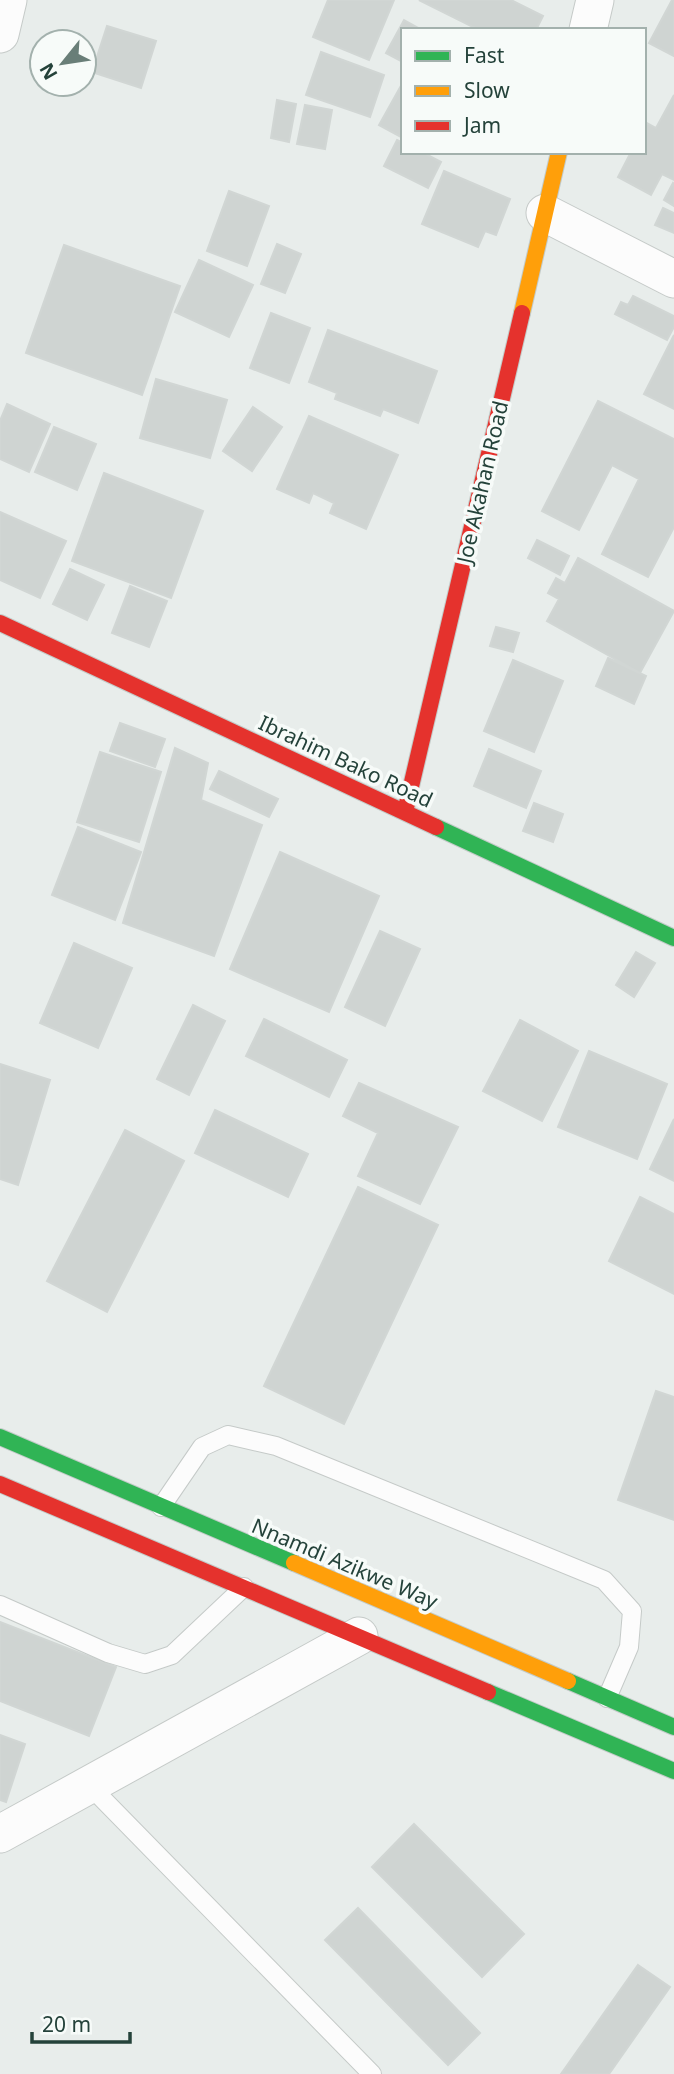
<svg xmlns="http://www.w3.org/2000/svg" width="674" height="2074" font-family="'Noto Sans',sans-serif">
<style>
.building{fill:#cfd4d2;stroke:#d1d6d4;stroke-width:2}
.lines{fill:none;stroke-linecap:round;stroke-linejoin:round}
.lane-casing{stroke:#c5cac8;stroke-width:20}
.street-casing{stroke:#c5cac8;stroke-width:39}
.fast-casing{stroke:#c3cbc8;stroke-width:18}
.slow-casing{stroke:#c3cbc8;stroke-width:18}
.jam-casing{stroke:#c3cbc8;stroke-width:18}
.lane{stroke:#fcfcfc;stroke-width:18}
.street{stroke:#fcfcfc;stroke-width:37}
.fast{stroke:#30b455;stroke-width:16}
.slow{stroke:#ff9f0a;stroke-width:16}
.jam{stroke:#e5322d;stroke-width:16}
.labels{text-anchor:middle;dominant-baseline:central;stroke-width:7;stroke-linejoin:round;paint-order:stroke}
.street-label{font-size:21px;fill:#24423a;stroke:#f7fbf9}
</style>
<rect width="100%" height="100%" fill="#e8edeb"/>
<path class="building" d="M328 0H394L369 60 313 37Z
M419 0H511L543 16 536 30H479Z
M672 0H674V56L649 43Z
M404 20 422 30H403V62L386 53Z
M107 26 156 41 141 88 92 72Z
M321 52 384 75 370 117 306 95Z
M403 82V138L379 125Z
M674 95V180L662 174 651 195 618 177 631 152H644V128L647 123 656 128Z
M277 100 296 104 289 142 271 138Z
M305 105 332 110 325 149 297 144Z
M397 140 403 143V152H422L441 162 428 188 384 166Z
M444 171 510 199 496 235 485 231 478 247 422 224Z
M673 183 674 184V206L664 200Z
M229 191 269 206 247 266 207 251Z
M663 208 674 213V233L655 225Z
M277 244 301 254 285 293 261 284Z
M64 245 180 286 142 395 26 353Z
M199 260 253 285 229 337 175 312Z
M633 296 674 316V327L667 340 615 314 621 302 628 305Z
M271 313 310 328 289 383 250 368Z
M328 330 437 371 418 423 383 409 380 416 335 399 337 393 309 382Z
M674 335V409L644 394Z
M156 379 227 400 210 458 140 438Z
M598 401 674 439V527L648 577 602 554 639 479 612 465 579 530 542 511Z
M7 404 50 424 29 472 0 459V421Z
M253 407 282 427 252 471 223 451Z
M309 416 398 455 366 529 330 513 334 503 313 493 309 503 277 489Z
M54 427 96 444 77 490 35 472Z
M104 473 203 511 171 598 72 561Z
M0 512 66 541 40 598 0 580Z
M537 540 569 556 560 575 528 558Z
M578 558 674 611 640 673 547 621 559 599 548 593 556 578 565 583Z
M70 569 104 585 87 620 53 604Z
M130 586 167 601 149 647 112 633Z
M496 627 519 633 513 652 490 646Z
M608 658 646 676 634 704 596 686Z
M513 660 563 681 534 752 484 731Z
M120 723 165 739 155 767 110 751Z
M175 748 208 763 201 800 262 825 214 956 123 923Z
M489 749 541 771 526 808 474 786Z
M100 752 161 772 139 842 77 822Z
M219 771 278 799 269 817 210 789Z
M534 803 563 814 553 842 523 831Z
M78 827 141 852 115 920 52 895Z
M280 852 379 896 329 1012 230 969Z
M380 931 420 949 385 1026 345 1007Z
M74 943 132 968 98 1048 40 1023Z
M636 952 655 963 634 997 616 985Z
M193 1005 225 1021 189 1095 157 1079Z
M264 1019 347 1060 329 1097 246 1056Z
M520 1020 578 1051 542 1121 483 1091Z
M589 1051 667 1084 637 1159 558 1127Z
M0 1064 50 1080 18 1185 0 1179Z
M359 1083 458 1127 420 1204 358 1176 378 1133 343 1116Z
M215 1110 308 1154 288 1197 195 1153Z
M674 1119V1181L650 1169Z
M125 1130 184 1161 107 1312 47 1281Z
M358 1187 438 1225 344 1424 264 1386Z
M640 1197 674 1214V1294L609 1261Z
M656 1391 674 1397V1520L618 1500Z
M0 1622 116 1667 89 1736 0 1701Z
M0 1735 25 1744 6 1802 0 1800Z
M414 1824 524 1934 482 1977 372 1867Z
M358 1908 480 2033 448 2065 325 1940Z
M638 1965 670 1987 609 2074H561Z"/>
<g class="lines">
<defs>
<path id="lane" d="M161 1507 202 1447 228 1435 276 1446 604 1580 632 1611 629 1647 607 1698
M0 1605 108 1653 145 1664 172 1655 244 1587
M89 1785 372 2074"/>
<path id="street" d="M588 30 595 0
M0 34 8 0
M545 213 674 279
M0 1834 359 1636"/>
<path id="fast" d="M436 827 674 938
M0 1437 294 1563
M568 1681 674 1727
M488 1692 674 1771"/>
<path id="slow" d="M522 313 559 152
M294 1563 568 1681"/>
<path id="jam" d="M0 623 436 827
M405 812 522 313
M0 1484 488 1692"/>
</defs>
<use href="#lane" class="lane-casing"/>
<use href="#street" class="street-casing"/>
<use href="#fast" class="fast-casing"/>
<use href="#slow" class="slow-casing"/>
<use href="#jam" class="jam-casing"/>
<use href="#lane" class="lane"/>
<use href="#street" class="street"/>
<use href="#fast" class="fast"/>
<use href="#slow" class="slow"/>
<use href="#jam" class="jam"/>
</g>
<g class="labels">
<g class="street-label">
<text transform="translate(482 482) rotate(-77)">Joe Akahan Road</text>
<text transform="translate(346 761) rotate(25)">Ibrahim Bako Road</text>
<text transform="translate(345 1563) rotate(23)">Nnamdi Azikwe Way</text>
</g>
</g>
<rect x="401" y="28" width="245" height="126" fill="#f7fbf9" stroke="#a3b1ad" stroke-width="2"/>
<rect x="415" y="51" width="35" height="10" fill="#30b455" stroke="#a3b1ad" stroke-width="2"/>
<text x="464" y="63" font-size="21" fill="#24423a">Fast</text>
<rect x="415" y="86" width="35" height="10" fill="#ff9f0a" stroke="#a3b1ad" stroke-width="2"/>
<text x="464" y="98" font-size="21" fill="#24423a">Slow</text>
<rect x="415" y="121" width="35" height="10" fill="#e5322d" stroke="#a3b1ad" stroke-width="2"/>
<text x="464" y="133" font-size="21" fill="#24423a">Jam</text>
<g transform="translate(63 63) rotate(240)"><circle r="33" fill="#f7fbf9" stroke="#a3b1ad" stroke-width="2"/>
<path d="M0-5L12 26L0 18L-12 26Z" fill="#697e78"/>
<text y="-10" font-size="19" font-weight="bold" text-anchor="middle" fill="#24423a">N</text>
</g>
<path d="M32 2032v10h98v-10" fill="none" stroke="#24423a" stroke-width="3.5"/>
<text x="42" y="2032" font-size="21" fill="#24423a" stroke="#f7fbf9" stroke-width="5" paint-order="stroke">20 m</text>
</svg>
